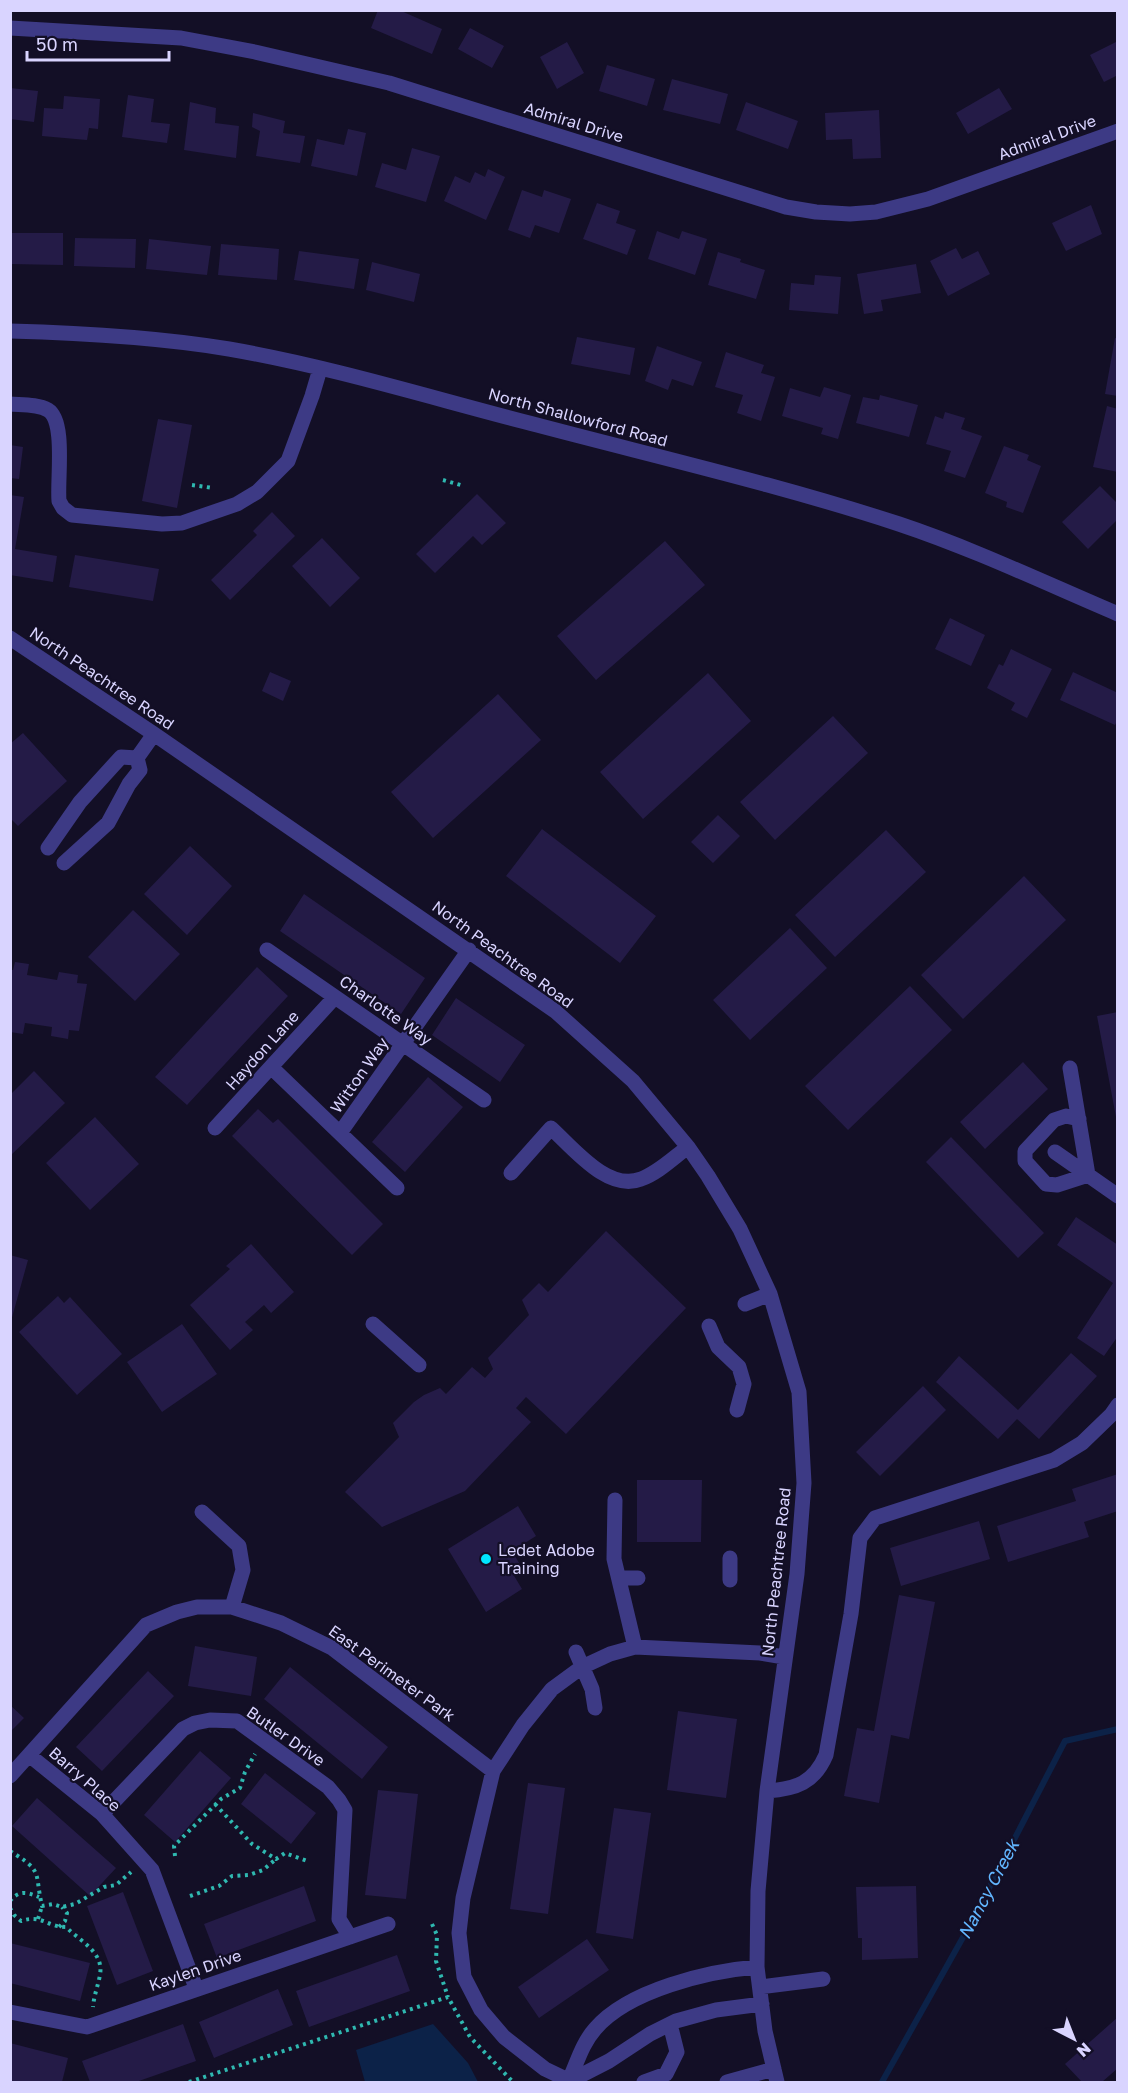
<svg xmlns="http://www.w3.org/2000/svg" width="1128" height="2093" font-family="'Golos Text',sans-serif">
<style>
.water{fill:#0c2248}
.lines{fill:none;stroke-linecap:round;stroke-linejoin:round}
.stream{stroke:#0c2248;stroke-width:6}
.building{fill:#241b47}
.path{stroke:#2fb8b0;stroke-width:4;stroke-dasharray:3 4.5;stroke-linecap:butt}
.minor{stroke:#3d3a85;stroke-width:15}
.poi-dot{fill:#00e5ff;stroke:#130f26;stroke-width:2}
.labels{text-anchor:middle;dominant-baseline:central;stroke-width:4.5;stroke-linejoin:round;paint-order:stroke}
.street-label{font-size:16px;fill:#d9d4ff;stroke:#130f26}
.poi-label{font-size:16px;fill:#d9d4ff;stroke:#130f26;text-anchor:start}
.water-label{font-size:18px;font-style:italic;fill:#62b6ff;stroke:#130f26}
</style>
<rect width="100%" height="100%" fill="#130f26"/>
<path class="water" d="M433 2024 468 2063 478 2082H365L356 2050Z"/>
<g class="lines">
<path class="stream" d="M882 2082 971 1923 1065 1741 1118 1729"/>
</g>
<path class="building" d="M378 10H399L442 29 432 54 371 28Z
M470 28 504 46 492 68 458 49Z
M1118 41V75L1104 82 1090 55Z
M567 42 584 73 557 89 540 57Z
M607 65 655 79 647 106 599 91Z
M672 79 728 94 720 124 663 110Z
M10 88 38 91 34 122 10 119Z
M999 88 1012 109 968 134 956 113Z
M128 95 154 99 151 122 170 124 167 143 122 137Z
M64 96 100 99 98 129 89 128 87 140 42 136 44 108 63 109Z
M190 102 216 108 215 123 239 126 236 158 184 150Z
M746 102 798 121 788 149 736 130Z
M879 110 881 158 853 159 852 139 826 140 825 113Z
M253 113 285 121 283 133 305 136 300 163 256 156 260 131 252 127Z
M348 129 366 133 357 176 311 166 317 139 344 145Z
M412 148 440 156 426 202 375 187 382 163 406 170Z
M488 169 505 177 486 220 444 201 455 176 470 183 475 172 485 177Z
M522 190 542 197 544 190 571 199 559 233 535 225 530 238 508 230Z
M597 203 620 211 616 223 636 230 627 255 583 239Z
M1091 205 1102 234 1066 251 1052 223Z
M657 231 679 239 682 231 707 239 695 275 648 259Z
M10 233H63V265L10 264Z
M75 238 136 239 135 268 74 266Z
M149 239 211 246 207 275 146 269Z
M221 244 279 249 277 280 218 275Z
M956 248 962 259 978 251 990 274 948 296 930 261Z
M299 251 359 259 354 289 294 280Z
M718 252 741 259 740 262 765 270 756 299 708 285Z
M372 262 420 274 414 302 366 290Z
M916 264 921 293 881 300 883 311 864 314 857 274Z
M815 275 841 277 838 314 789 310 791 283 814 285Z
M577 337 635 348 630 375 571 364Z
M1115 338 1118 339V396L1105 394Z
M657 346 702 362 693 386 672 379 668 390 645 381Z
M726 352 764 365 761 373 775 377 761 421 737 413 743 395 715 387Z
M824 387 851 395 838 439 821 434 823 428 782 416 790 388 820 397Z
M880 395 918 405 909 437 856 423 863 397 879 400Z
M1107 406 1118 409V472L1093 467Z
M945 412 965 418 961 429 982 436 965 478 944 471 951 451 926 444 935 416 943 419Z
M158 419 192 425 177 508 142 501Z
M10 445 23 447 19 479 10 478Z
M1004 446 1029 455 1027 460 1041 466 1023 513 1006 507 1007 502 985 493Z
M1100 486 1118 504V519L1088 549 1062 522Z
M477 494 506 523 482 545 473 536 435 573 416 554Z
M10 495 24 497 15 549 57 556 53 582 10 575Z
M272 512 295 536 230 600 211 580 257 535 253 531Z
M322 538 360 578 330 607 292 566Z
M665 541 705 585 596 680 557 636Z
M75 555 159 569 153 601 69 587Z
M950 618 985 635 971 666 935 649Z
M1011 649 1052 669 1027 718 1011 710 1015 703 987 688 999 664 1003 666Z
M270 672 291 681 283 701 262 691Z
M1073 672 1118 693V719L1115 725 1060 700Z
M708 673 751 721 643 819 600 772Z
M498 694 541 740 433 838 391 792Z
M833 716 868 753 775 840 740 802Z
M23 733 67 781 18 826 10 818V744Z
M718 815 740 836 713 863 691 842Z
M542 829 656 916 620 963 506 876Z
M886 830 926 872 835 957 795 915Z
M190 846 232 886 187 935 144 894Z
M1024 876 1066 920 963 1019 921 975Z
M304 894 425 978 401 1014 280 931Z
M133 910 180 954 135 1001 88 957Z
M790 928 827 968 750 1040 713 1000Z
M15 962 29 964 27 975 57 980 59 972 78 975 77 983 87 984 79 1031 69 1030 68 1039 51 1036 52 1027 25 1023 23 1034 10 1032V970H13Z
M257 967 288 996 187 1105 155 1077Z
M910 986 952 1030 848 1130 805 1086Z
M456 998 525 1045 500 1082 432 1035Z
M1118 1012V1117H1116L1097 1016Z
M1023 1062 1048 1089 985 1149 960 1122Z
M34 1071 65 1103 10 1156V1095Z
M428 1077 463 1107 405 1172 372 1142Z
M258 1109 273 1123 278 1119 383 1224 352 1255 232 1136Z
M95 1117 139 1164 90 1210 46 1163Z
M951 1137 1044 1233 1018 1258 926 1162Z
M1076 1217 1118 1245V1336L1104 1356 1077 1338 1113 1283 1057 1245Z
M606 1231 686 1308 566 1434 526 1397 516 1408 531 1422 465 1491 382 1527 345 1492 399 1437 393 1423 414 1402 424 1395 440 1388 446 1394 472 1367 485 1378 493 1369 488 1358 529 1315 522 1300 539 1283 548 1292Z
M251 1244 294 1292 271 1313 264 1305 245 1322 253 1330 230 1350 190 1305 230 1269 226 1266Z
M10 1255 28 1260 11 1321H10Z
M58 1296 64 1303 70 1297 122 1354 77 1395 19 1332Z
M182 1324 217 1374 162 1412 127 1362Z
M1071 1353 1097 1376 1039 1439 1017 1419 998 1439 936 1382 959 1356 1018 1410Z
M923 1386 946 1410 880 1476 856 1452Z
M1118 1474V1511L1084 1522 1089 1537 1008 1562 997 1526 1076 1501 1072 1489Z
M637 1480H702L701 1542H637Z
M518 1506 536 1536 512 1551 522 1568 513 1574 522 1589 486 1612 448 1549Z
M979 1521 990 1559 901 1586 890 1548Z
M899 1595 935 1602 909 1739 891 1735 879 1803 844 1796 857 1728 874 1731Z
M195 1646 257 1657 251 1696 188 1686Z
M290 1667 388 1747 362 1779 264 1699Z
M148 1671 174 1696 102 1771 76 1747Z
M10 1705 24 1718 10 1732Z
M678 1711 737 1719 726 1798 667 1790Z
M200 1751 231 1778 175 1842 144 1815Z
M265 1773 316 1813 291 1844 241 1804Z
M528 1783 565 1788 548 1914 510 1909Z
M378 1790 418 1794 406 1899 365 1895Z
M37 1798 116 1868 90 1896 12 1826Z
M614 1808 651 1813 633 1939 596 1933Z
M304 1886 316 1921 217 1958 204 1924Z
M916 1886 918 1958 862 1960V1938H858L856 1887Z
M123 1892 153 1971 117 1985 87 1906Z
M587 1939 609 1970 539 2018 518 1987Z
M10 1943 90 1963 80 2001 10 1983Z
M397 1955 410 1991 309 2027 296 1991Z
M278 1989 293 2025 214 2058 199 2022Z
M1118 2017V2068L1102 2082H1082L1065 2064Z
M183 2024 196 2061 136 2082H90L82 2061Z
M10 2043 68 2058 62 2082H10Z"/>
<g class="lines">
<path class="path" d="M443 480 464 486
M192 485 213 488
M215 1804 252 1844 276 1859 285 1853 307 1861
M10 1851C44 1872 34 1871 42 1906L53 1904 62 1907 75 1904 104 1887 116 1885 131 1872
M175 1856 174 1846 221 1799 240 1788 245 1772 255 1754
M190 1896 219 1886 232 1876 249 1875 263 1870 276 1859
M10 1901C19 1890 27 1892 39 1897
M10 1908 14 1915 21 1921C42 1914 47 1927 66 1927 81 1942 104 1952 100 1975 98 1986 94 1995 93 2007
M38 1919 42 1906
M432 1924 437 1935 436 1961 448 1997
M59 1927 65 1921 67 1913 62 1907
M189 2082 448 1997 470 2037 513 2082"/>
<path class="minor" d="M10 28 181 38 255 52 389 83 786 207 816 212 850 214 876 212 928 199 1118 131
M10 331C84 333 157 337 229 349 333 367 435 399 537 425 658 457 780 485 899 524 974 549 1045 583 1118 614
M10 404C21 405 38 404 48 410 66 421 57 480 59 501L63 508 72 515 162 524 182 523 237 504 257 492 288 461 312 396 320 369
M10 638 154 734 555 1011 633 1081 688 1147 708 1176 740 1229 770 1294 799 1392 804 1483 797 1574 767 1791 758 1891 757 1967 765 2031 777 2082
M48 848 80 802 121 757 137 758
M64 863 108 823 129 784 140 770 137 758 154 734
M267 950 484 1100
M271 1067 397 1188
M1070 1068 1088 1175 1057 1185 1046 1184 1025 1161V1151L1054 1120 1066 1116 1079 1119
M215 1128 335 997
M340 1133 469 950
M1055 1152 1118 1196
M511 1173 551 1128C574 1149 608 1192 641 1179 658 1173 673 1158 688 1147
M745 1304 770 1294
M373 1324 419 1365
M709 1326 718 1347 739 1367 744 1384 737 1410
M615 1500 614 1559 635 1647
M202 1512 239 1546 243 1570 232 1607
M619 1578H638
M730 1580V1558
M576 1652 592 1689 595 1708
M29 1755 102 1814 152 1870 196 1988
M10 1776 146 1625 177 1612 197 1607H232L281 1623 332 1648 493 1771
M767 1791C796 1789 814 1783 826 1755L851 1614 860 1538 875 1518 1054 1460 1082 1443 1111 1415 1118 1405
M102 1814 183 1729 195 1723 210 1720 237 1721 328 1787 339 1800 345 1810 339 1919 350 1937
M760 1987 823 1979
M10 2012 87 2027 388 1924
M570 2081 545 2069 504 2037 481 2010 464 1977 459 1933 463 1898 493 1771 523 1725 552 1689 582 1667 610 1654 635 1647 760 1653 784 1657
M570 2081 609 2061 650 2034 676 2021 716 2010 762 2004
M568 2082C577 2064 581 2045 595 2029 628 1990 709 1971 757 1967
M644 2082 666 2074 677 2052 670 2024
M727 2082 774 2069"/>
</g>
<circle class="poi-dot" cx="486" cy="1559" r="6"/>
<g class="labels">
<g class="street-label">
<text transform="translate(574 122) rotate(17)">Admiral Drive</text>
<text transform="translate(1047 137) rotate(-20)">Admiral Drive</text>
<text transform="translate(578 417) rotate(15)">North Shallowford Road</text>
<text transform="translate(102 678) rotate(34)">North Peachtree Road</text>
<text transform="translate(503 954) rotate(36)">North Peachtree Road</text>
<text transform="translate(386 1010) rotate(35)">Charlotte Way</text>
<text transform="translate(262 1050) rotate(-48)">Haydon Lane</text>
<text transform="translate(359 1075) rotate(-55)">Witton Way</text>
<text transform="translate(776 1572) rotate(-84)">North Peachtree Road</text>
<text transform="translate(392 1673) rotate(36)">East Perimeter Park</text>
<text transform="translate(286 1736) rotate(35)">Butler Drive</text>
<text transform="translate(85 1779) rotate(41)">Barry Place</text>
<text transform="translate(195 1970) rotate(-19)">Kaylen Drive</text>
</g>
<g class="poi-label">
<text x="498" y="1550">Ledet Adobe<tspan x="498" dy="18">Training</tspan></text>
</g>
<g class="water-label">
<text transform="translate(988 1889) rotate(-62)">Nancy Creek</text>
</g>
</g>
<rect width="1128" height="2093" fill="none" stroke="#d9d4ff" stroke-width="24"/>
<g transform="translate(1074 2039) rotate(138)" stroke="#130f26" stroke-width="4.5" paint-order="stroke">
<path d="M0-4.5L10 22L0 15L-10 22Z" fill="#d9d4ff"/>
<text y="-9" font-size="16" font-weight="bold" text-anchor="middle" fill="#d9d4ff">N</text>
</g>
<path d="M27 51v9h142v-9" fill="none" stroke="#d9d4ff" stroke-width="3"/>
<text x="36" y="51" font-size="18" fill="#d9d4ff" stroke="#130f26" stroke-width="4.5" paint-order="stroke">50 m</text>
</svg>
